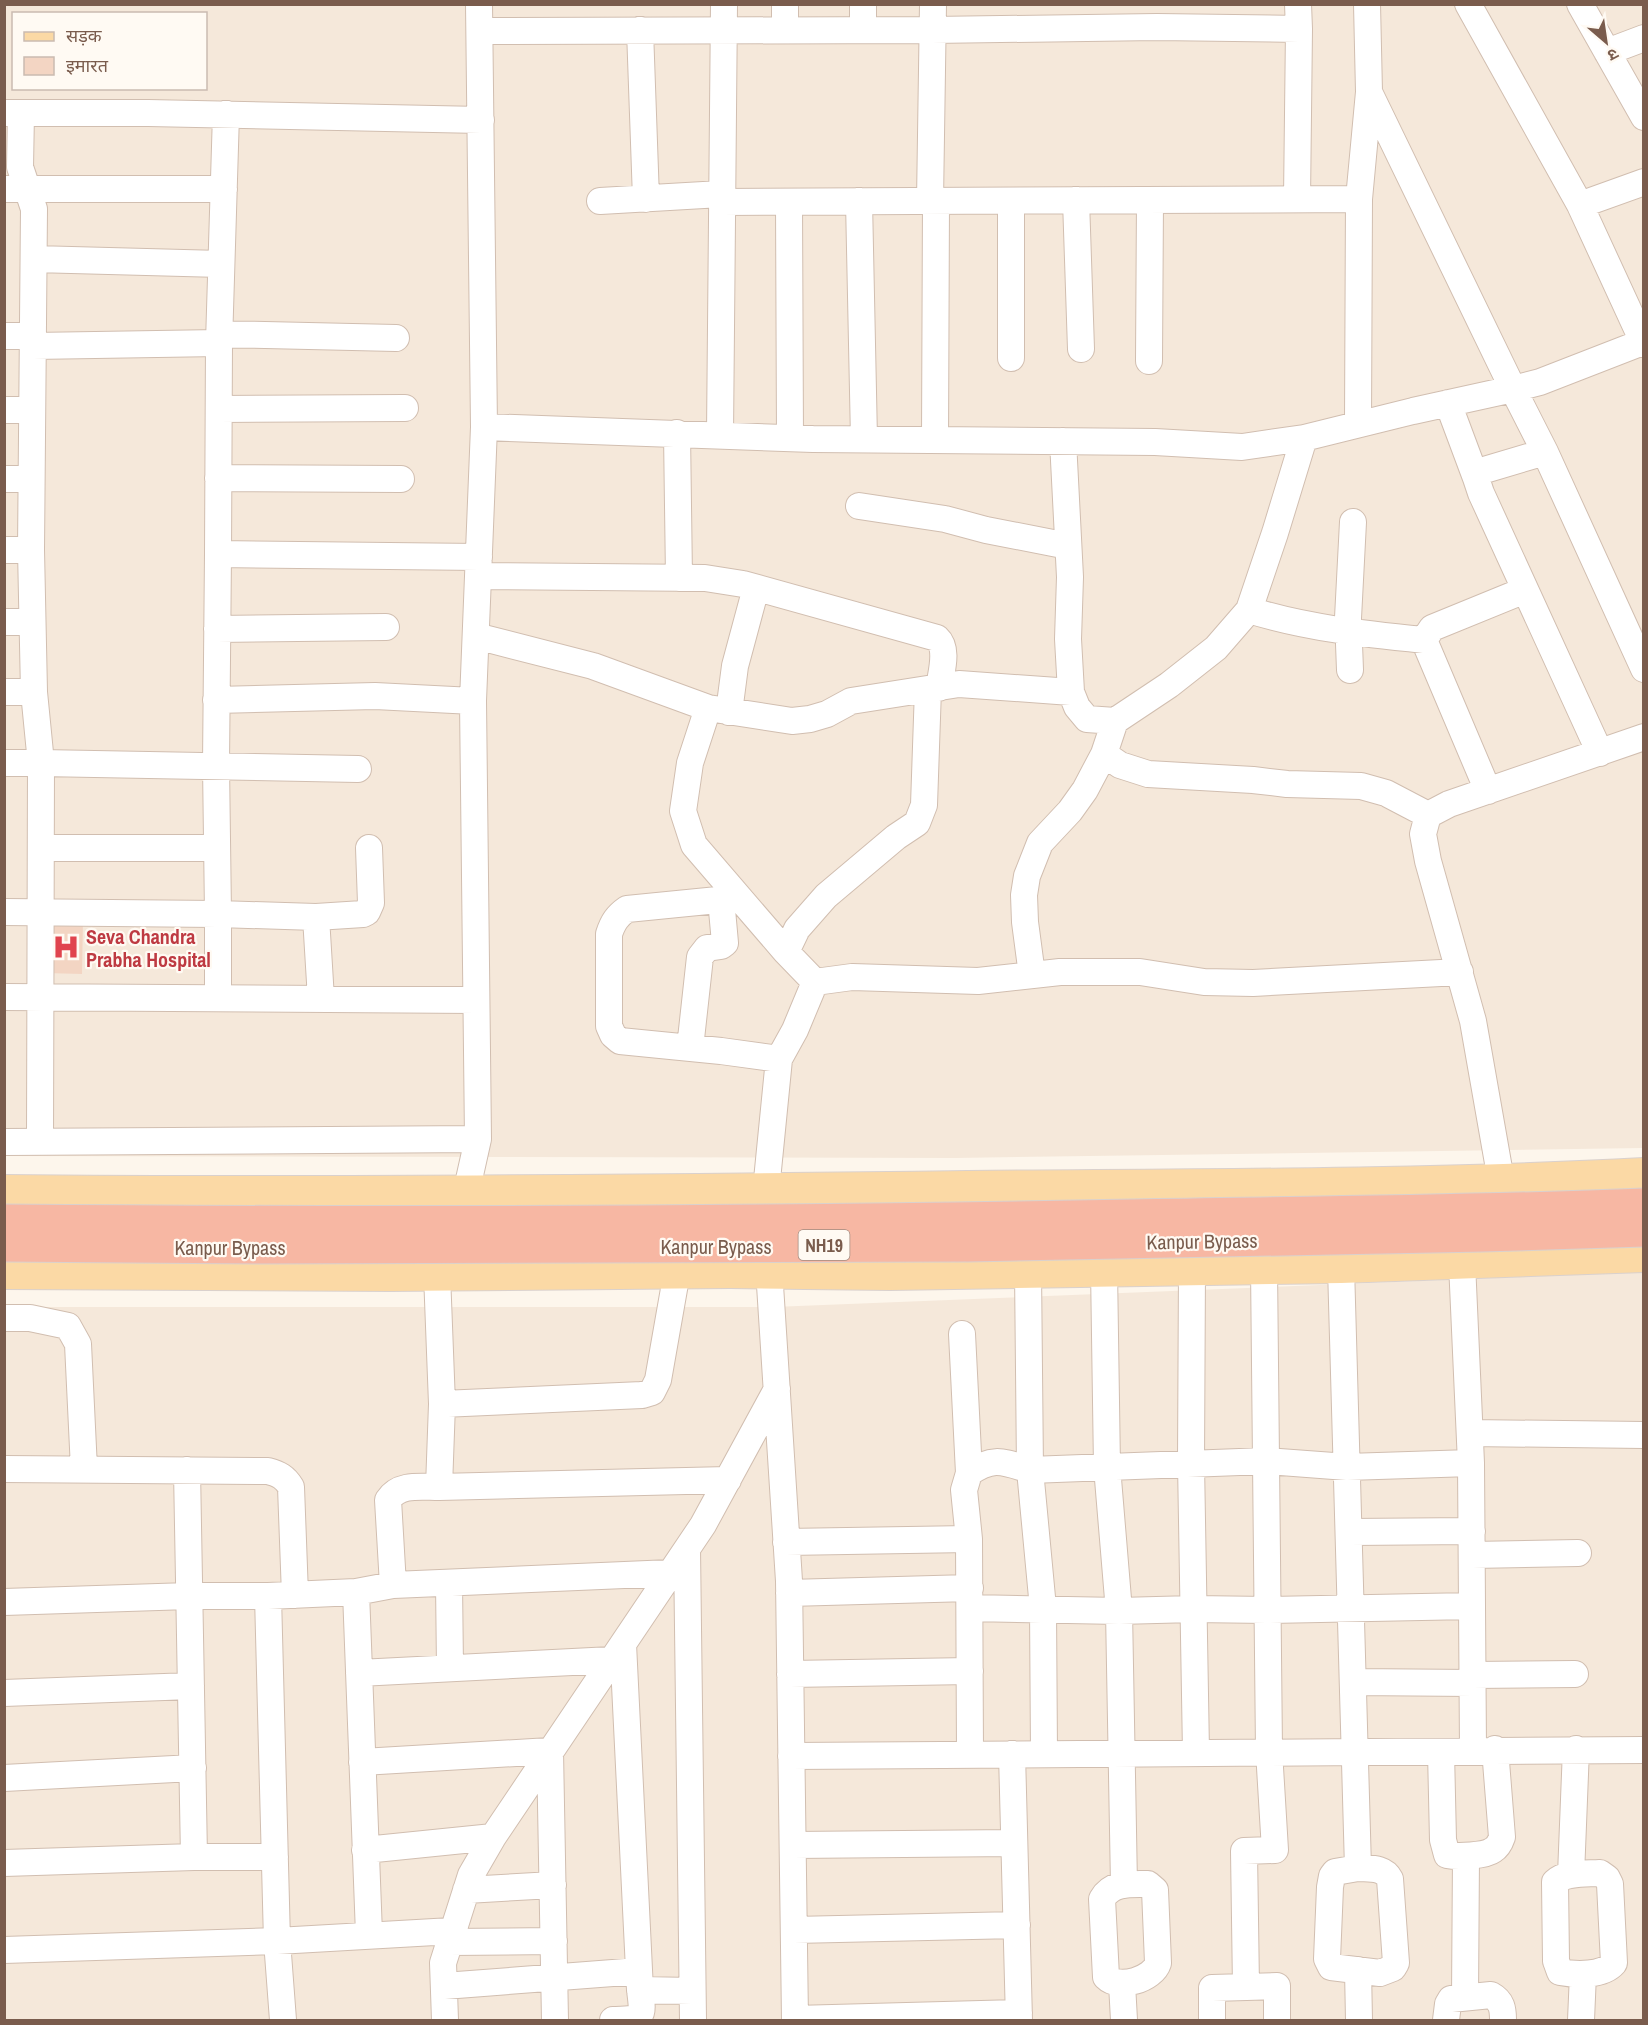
<svg xmlns="http://www.w3.org/2000/svg" width="1648" height="2025" font-family="'Archivo Narrow','Noto Sans Devanagari',sans-serif">
<style>
.residential{fill:#f5e8da;fill-rule:evenodd}
.building{fill:#f3d5c3}
.lines{fill:none;stroke-linecap:round;stroke-linejoin:round}
.minor-casing{stroke:#d1beb0;stroke-width:28}
.major-casing{stroke:#dad1cd;stroke-width:34}
.minor{stroke:#fff;stroke-width:26}
.major{stroke:#fbd9a5;stroke-width:32}
.highway-bridge-casing{stroke:#dad1cd;stroke-width:35;stroke-linecap:butt}
.highway-bridge{stroke:#f7b7a3;stroke-width:33}
.labels{text-anchor:middle;dominant-baseline:central;stroke-width:4.5;stroke-linejoin:round;paint-order:stroke}
.shield{fill:#fffaf3;stroke:#a28b7f;stroke-width:1.5}
.shield-label{font-size:18px;font-weight:bold;fill:#7a5c4d}
.health-label{font-size:20px;font-weight:bold;fill:#be3a42;stroke:#fffaf3;text-anchor:start}
.street-label{font-size:20px;fill:#7a5c4d;stroke:#fffaf3}
</style>
<rect width="100%" height="100%" fill="#fdf6ec"/>
<path class="residential" d="M5 5H1643V1148L955 1158 5 1156ZM14 14H206V88H14Z
M1643 1272V2020H5V1307H773Z"/>
<path class="building" d="M46 920H83L82 974 45 973Z"/>
<g class="lines">
<defs>
<path id="minor" d="M785 4V29
M863 4V30
M1468 4 1580 205 1644 344
M1580 4 1644 117
M640 30 646 199
M480 31 932 30 1157 27 1299 29 1298 4
M1607 52 1644 38
M1369 92 1513 389 1545 452 1644 669
M5 113H148L481 120
M4 189H224
M1297 199 1299 29
M1076 200 1081 349
M600 201 721 194
M859 201 864 439
M930 201 933 4
M1011 201V358
M721 202 1359 199
M789 202 790 438
M1580 205 1644 182
M34 259 221 264
M220 334 396 338
M4 336H33
M219 343 226 114
M33 346 219 343 218 554
M1149 361 1150 200
M1448 403 1476 478
M219 409 405 408
M4 410H32
M1358 424 1359 199 1369 92 1367 4
M484 427 813 439 1155 442 1242 447 1304 438 1413 411 1513 389 1540 382 1643 342
M677 433 679 578
M720 435 724 4
M935 440 936 201
M1063 441 1070 577 1068 639 1071 692 1077 707 1087 719 1115 721
M1545 452 1481 471 1476 478 1481 493 1600 753
M218 478 401 479
M4 479H31
M859 506 945 519 986 530 1068 546
M4 550H31
M478 576 705 578 743 584 937 638C949 649 941 672 939 688
M1249 610C1306 628 1365 634 1424 640
M4 622H32
M217 629 386 627
M476 636 593 666 708 708 792 721 810 719 827 714 851 701 959 684 1071 692
M1350 670 1348 618 1353 522
M4 692H34
M216 700 375 696 473 701
M708 708 690 763 683 811 694 845 786 952 815 982
M729 712 735 666 756 588
M1104 754 1120 765 1148 774 1253 780 1287 784 1361 786 1386 793 1428 815
M4 763H41L34 692 31 550 34 209 20 167 21 113
M1488 791 1424 640 1432 628 1525 590
M41 848H217
M738 898 627 909C617 916 613 922 609 934V1026L613 1035 620 1041 721 1051 779 1059
M4 912 218 914 216 765 218 554 479 557
M786 952 797 929 826 896 896 837 917 823 924 805 928 689
M1032 975 1025 922 1024 895 1027 876 1040 843 1070 811 1085 790 1104 754 1115 721 1169 685 1216 648 1249 610 1275 533 1304 438
M4 997 476 1000
M218 998V914L316 917
M321 999 316 917 363 914 367 912 371 903 369 848
M690 1048 700 957 707 948 721 946 725 943 721 899
M4 1142 478 1139
M40 1142 41 763 358 769
M1501 1180 1473 1021 1428 861 1423 834 1428 815 1449 804 1644 737
M466 1193 478 1139 473 701 484 427 479 4
M767 1208 766 1190 779 1059 795 1030 815 982 852 977 978 981 1060 972H1140L1204 982 1253 983 1460 972
M768 1254 789 1581 795 2020
M1462 1263 1471 1463 1473 1749
M1341 1267 1358 1868
M1192 1268 1191 1463 1196 1752
M1104 1269 1107 1467 1119 1611 1124 1885
M1028 1270 1030 1470 1043 1608 1044 1754
M4 1318H30L68 1326 78 1344 84 1469
M962 1334 969 1473
M442 1404 642 1395 652 1392 658 1380 677 1272
M1470 1433 1644 1435
M4 1469 268 1471C279 1474 285 1477 291 1487L295 1595
M187 1470 194 1857
M439 1487 728 1480
M1350 1532 1472 1531
M786 1542 969 1539
M687 1549 693 2020
M1472 1555 1578 1553
M449 1583 450 1668
M393 1585 388 1500C399 1483 421 1487 439 1487L442 1404 437 1274
M356 1592 369 1934
M789 1593 970 1588
M268 1596 277 1941 283 2020
M4 1602 189 1596H268L356 1592 393 1585 671 1573
M970 1608 1119 1611 1194 1609 1267 1610 1472 1606
M359 1673 612 1660
M790 1674 970 1671
M1472 1675 1575 1674
M1353 1682 1473 1683
M4 1693 191 1686
M1441 1752 1443 1840 1447 1855C1457 1857 1485 1856 1493 1850 1498 1847 1500 1843 1502 1837L1495 1749
M970 1754 969 1539 964 1490 969 1473C994 1456 1003 1462 1030 1470L1266 1461 1347 1467 1471 1463
M1012 1754 1019 2020
M791 1756 1644 1750
M362 1762 550 1751 555 2020
M4 1778 193 1768
M793 1845 1014 1843
M365 1850 493 1837
M4 1863 194 1857H275
M1358 1868C1370 1869 1384 1867 1390 1879L1396 1963 1393 1968 1380 1973 1331 1967 1327 1959 1330 1887 1332 1876 1335 1872Z
M1600 1873 1607 1878 1610 1884 1614 1963C1603 1976 1576 1975 1560 1972L1556 1961 1555 1882C1565 1872 1586 1874 1600 1873Z
M1571 1875 1576 1749
M1148 1884 1155 1890 1158 1963C1153 1979 1119 1990 1106 1977L1102 1899C1112 1882 1130 1884 1148 1884Z
M466 1890 553 1885
M794 1930 1017 1925
M449 1942 554 1941
M4 1950 277 1941 452 1931
M1358 1970 1359 2020
M1122 1984 1124 2020
M444 1986 639 1971
M1246 1987 1244 1851 1275 1850 1269 1751 1264 1267
M640 1990 692 1991
M1465 1997 1466 1856
M795 2019 1019 2013
M445 2020 443 1963 471 1875 493 1837 703 1525 777 1389
M613 2020C643 2019 644 2020 640 1990L623 1644
M1212 2020V1988L1277 1986V2020
M1446 2020 1448 2004 1451 1999 1491 1995C1502 2001 1503 2009 1503 2020
M1581 2020 1583 1974"/>
<path id="major" d="M4 1191C326 1194 647 1191 968 1187 1193 1185 1419 1186 1644 1174
M4 1273 391 1275 730 1272 890 1274 1341 1267 1644 1256"/>
</defs>
<use href="#minor" class="minor-casing"/>
<use href="#major" class="major-casing"/>
<use href="#minor" class="minor"/>
<use href="#major" class="major"/>
<defs>
<path id="highway-bridge" d="M4 1221C381 1224 757 1223 1133 1216 1303 1213 1473 1212 1644 1205
M4 1245 259 1247 969 1245 1483 1235 1644 1230"/>
</defs>
<use href="#highway-bridge" class="highway-bridge-casing"/>
<use href="#highway-bridge" class="highway-bridge"/>
</g>
<defs>
<symbol id="hospital-bare" viewBox="-9 -9 18 18"><path d="M-5-5h3v3.5h4V-5h3V5h-3V1.5h-4V5h-3Z" fill="#e0444e" stroke="#fffaf3" stroke-width="2.5" paint-order="stroke"/></symbol>
</defs>
<g fill-rule="evenodd">
<use href="#hospital-bare" x="47" y="928" width="38" height="38"/>
</g>
<g class="labels">
<rect class="shield" x="798.5" y="1230" width="51" height="30" rx="4.5"/>
<g class="shield-label">
<text x="824" y="1245">NH19</text>
</g>
<g class="health-label">
<text x="86" y="936">Seva Chandra<tspan x="86" dy="23">Prabha Hospital</tspan></text>
</g>
<g class="street-label">
<text transform="translate(1202 1241) rotate(-1)">Kanpur Bypass</text>
<text x="716" y="1246">Kanpur Bypass</text>
<text x="230" y="1247">Kanpur Bypass</text>
</g>
</g>
<rect width="1648" height="2025" fill="none" stroke="#7a5c4d" stroke-width="12"/>
<rect x="12" y="12" width="195" height="78" fill="#fffaf3" stroke="#cabbb1" stroke-width="1.5"/>
<rect x="24" y="32" width="30" height="9" fill="#fbd9a5" stroke="#cabbb1" stroke-width="1.5"/>
<text x="66" y="42" font-size="18" fill="#7a5c4d">सड़क</text>
<rect x="24" y="57" width="30" height="18" fill="#f3d5c3" stroke="#cabbb1" stroke-width="1.5"/>
<text x="66" y="72" font-size="18" fill="#7a5c4d">इमारत</text>
<g transform="translate(1606 42) rotate(151)" stroke="#fffaf3" stroke-width="4.5" paint-order="stroke">
<path d="M0-4.5L10 22L0 15L-10 22Z" fill="#7a5c4d"/>
<text y="-9" font-size="16" font-weight="bold" text-anchor="middle" fill="#7a5c4d">उ</text>
</g>
</svg>
